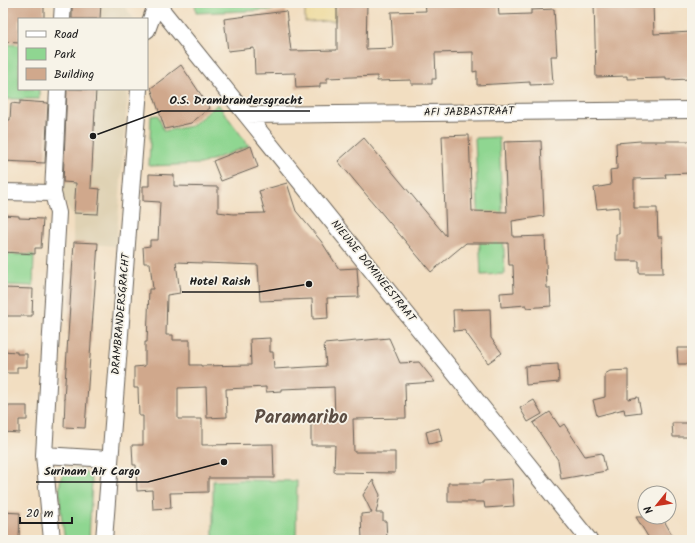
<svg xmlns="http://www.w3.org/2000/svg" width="695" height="543" font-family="Kalam,sans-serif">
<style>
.built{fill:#dfd2b4}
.green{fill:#8fd691;stroke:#567956}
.sand{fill:#eeda9e;stroke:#857b5d}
.building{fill:#d0a88c}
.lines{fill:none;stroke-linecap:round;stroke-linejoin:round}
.street-casing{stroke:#676056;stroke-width:18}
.street{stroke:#fff;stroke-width:16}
.labels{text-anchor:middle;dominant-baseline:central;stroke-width:3.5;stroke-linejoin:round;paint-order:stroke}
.street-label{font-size:11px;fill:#1c1c1c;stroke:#f7f3e8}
.town-label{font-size:19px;font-weight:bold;fill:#5b4d43;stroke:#f7f3e8}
.leader{fill:none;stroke:#1c1c1c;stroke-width:1.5}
.callout-dot{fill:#1c1c1c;stroke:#f7f3e8;stroke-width:1.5}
.callout-label{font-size:12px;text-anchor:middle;font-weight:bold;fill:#1c1c1c;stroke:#f7f3e8;stroke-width:3.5;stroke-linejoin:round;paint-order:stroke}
</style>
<rect width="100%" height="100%" fill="#f7f3e8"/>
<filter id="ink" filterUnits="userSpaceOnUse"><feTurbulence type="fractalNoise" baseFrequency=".025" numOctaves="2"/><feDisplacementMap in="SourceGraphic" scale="8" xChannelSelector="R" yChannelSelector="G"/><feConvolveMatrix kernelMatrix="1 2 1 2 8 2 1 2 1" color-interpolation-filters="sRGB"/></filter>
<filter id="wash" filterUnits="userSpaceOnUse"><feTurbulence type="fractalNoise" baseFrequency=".012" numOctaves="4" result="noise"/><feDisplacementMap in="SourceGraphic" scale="16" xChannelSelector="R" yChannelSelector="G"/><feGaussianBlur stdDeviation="0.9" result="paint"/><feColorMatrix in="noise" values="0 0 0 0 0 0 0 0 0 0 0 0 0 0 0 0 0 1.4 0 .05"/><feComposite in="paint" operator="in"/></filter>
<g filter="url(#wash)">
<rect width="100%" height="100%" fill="#f2dec1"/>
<path class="built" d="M69 3H122L134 19H68Z
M64 89H128L116 246 73 243V215L62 198 63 187 60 183Z"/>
<path class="green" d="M195 3H273V10L196 13Z
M3 44 19 45V89H39V99H3Z
M218 104 249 146 201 164 149 166 151 116 158 115 164 131 191 126Z
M499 137 505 274 481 275 475 138Z
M3 254 34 255 33 286 3 285Z
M76 469 84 470 92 480 89 540H65C63 527 56 487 62 476 65 471 70 470 76 469Z
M242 480 297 481 296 540H213V481Z"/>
<path class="sand" d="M305 3H335V21L305 22Z"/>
<g id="blocks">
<path class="building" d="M3 3H44V19H19V43L3 42Z
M72 3H101L100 19H72Z
M337 3H367L366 49 393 48 391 12 426 11 425 3H498L499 15 531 14V10L554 9 557 56H551L553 84 530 85V82L477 85V71L473 72V52L435 53 436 79H432V84H411V80L377 81V76L327 78V83H320V87L296 88 295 73 255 74 254 48 228 51 224 19 286 11 291 51 337 50Z
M594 3H653L654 34 692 32V79L666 80V78L627 79V76L596 77Z
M181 65 210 108 191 123 165 129 151 88Z
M67 89H96L91 188 100 189 98 214 74 213 76 183 63 182Z
M20 101 48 103 45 163 3 161V120H10L11 103 20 104Z
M469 135 472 211 507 212 504 142 541 141 544 216 512 221 513 237 545 236 547 288H550L551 306 526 308V305L501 307 500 293 514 292 513 265H509L508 243H466L431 272 338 161 364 138 446 236 442 136Z
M640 141H692V173L665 174 666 178 634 179V208H657L658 237H662L663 273H639V261H616V234H619V207L597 209 594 188 611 185 610 170 617 169 616 143Z
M251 146 258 167 221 181 213 161Z
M149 174 174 175V186L218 187V212L233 214 265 213 259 191 287 183 296 211 321 241 339 269 357 268 359 297 327 298 328 318 313 319 312 299 260 301 258 265 176 262 180 293 167 295 166 335H173V340H190V365H201V366L251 365 250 339 270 338V352H273L274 369 326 366 324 344 389 338 400 363 419 362 435 382 405 384 406 418 353 419 354 452H395V473L334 472 335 445H311V420H335L334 387 281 389V391L266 392V387L226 389 227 417 207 418 206 387 178 388V419H202V445L273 444 274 478H208V492L170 493 171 508 153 509 152 490 137 491 136 465H133L132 445H143V416H139L138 388H134V367L145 366V342H147L149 289H153L150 263H144L143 247 150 246V240H158L160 202 143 201V186H149Z
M3 215 19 216V218L43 219 41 248H35V254L3 252Z
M74 242 98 243 85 428 64 427 65 399H64Z
M3 288 33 289 32 316H3Z
M490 309 491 338 502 353 488 363 464 330 454 331 453 310Z
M677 348H692V364H678Z
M3 351 17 352V354H27V367H17V373H3Z
M558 364 559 382 526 385 525 366Z
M628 370V399L638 397 641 412 625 414 624 409 597 416 593 400 605 397V374L610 371Z
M534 400 542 414 528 422 520 408Z
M3 406H27V420H19V433L3 432Z
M550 412 560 427 564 424 585 456 602 453 606 471 561 479 558 460 533 423Z
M672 423H692V437H673Z
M439 428 442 441 429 444 426 432Z
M512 479 514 506 485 508 484 502H448V483H483V481Z
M373 480 380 495 376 513H383V521H386L387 540H362L361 514 372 513 363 495Z
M3 512 20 513 19 538 3 537Z
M636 517H662L675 540H650Z"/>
</g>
</g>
<g filter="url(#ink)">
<use href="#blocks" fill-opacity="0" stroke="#676056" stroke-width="1"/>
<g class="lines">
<defs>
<path id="street" d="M156 3 589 540
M62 19 63 3
M147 30 157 3
M247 115 692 110
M3 192 53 193
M44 455 109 459
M52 540 44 455 58 213 53 193 58 89
M104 540 139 89"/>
</defs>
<use href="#street" class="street-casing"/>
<use href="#street" class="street"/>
</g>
</g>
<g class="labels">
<g class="street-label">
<text transform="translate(469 112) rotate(-1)">AFI JABBASTRAAT</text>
<text transform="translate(373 271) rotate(51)">NIEUWE DOMINEESTRAAT</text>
<text transform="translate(121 314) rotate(-85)">DRAMBRANDERSGRACHT</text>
</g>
<g class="town-label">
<text x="301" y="418">Paramaribo</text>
</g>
</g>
<path class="leader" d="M93 136L161 111H310M309 284L259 292H182M224 462L148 482H36"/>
<g class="callout-dot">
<circle cx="93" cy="136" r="4"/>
<circle cx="309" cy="284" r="4"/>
<circle cx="224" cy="462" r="4"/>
</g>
<g class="callout-label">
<text x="236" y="104">O.S. Drambrandersgracht</text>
<text x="220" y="285">Hotel Raish</text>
<text x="92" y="475">Surinam Air Cargo</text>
</g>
<rect width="695" height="543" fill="none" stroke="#f7f3e8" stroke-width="16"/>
<rect x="18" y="18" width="130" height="72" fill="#f7f3e8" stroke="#9f9d96"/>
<rect x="26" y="31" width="20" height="6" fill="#ffffff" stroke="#9f9d96"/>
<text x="54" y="38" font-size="12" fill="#1c1c1c">Road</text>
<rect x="26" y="48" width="20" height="12" fill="#8fd691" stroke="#9f9d96"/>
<text x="54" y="58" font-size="12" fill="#1c1c1c">Park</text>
<rect x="26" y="68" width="20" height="12" fill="#d0a88c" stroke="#9f9d96"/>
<text x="54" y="78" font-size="12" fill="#1c1c1c">Building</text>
<g transform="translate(657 505) rotate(240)"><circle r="19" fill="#f7f3e8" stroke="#9f9d96"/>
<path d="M0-3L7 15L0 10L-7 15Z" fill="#c8321e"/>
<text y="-6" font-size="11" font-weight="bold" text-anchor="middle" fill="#1c1c1c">N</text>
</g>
<path d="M20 517v6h52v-6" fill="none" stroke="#1c1c1c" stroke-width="2"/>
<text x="26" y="517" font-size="12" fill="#1c1c1c" stroke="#f7f3e8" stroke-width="3" paint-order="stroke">20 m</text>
</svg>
